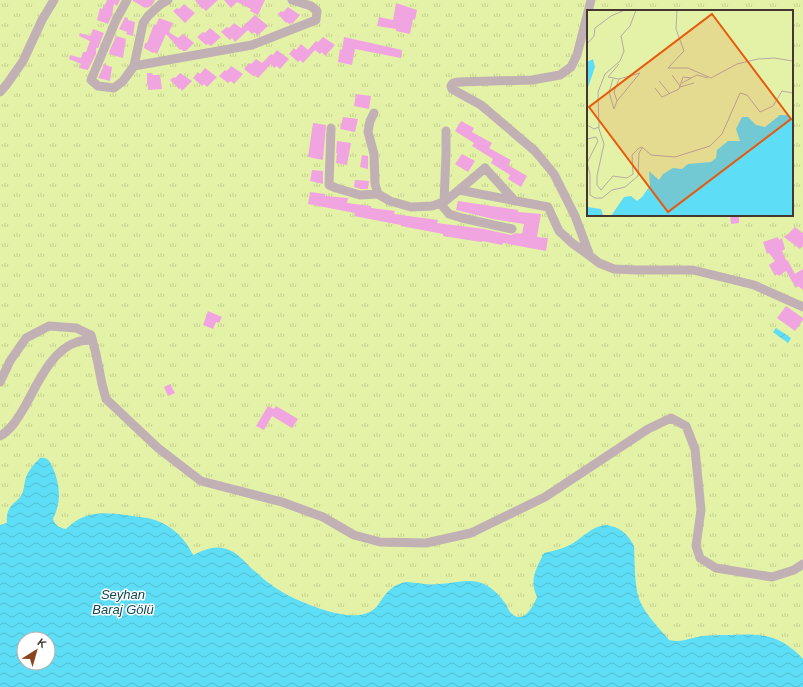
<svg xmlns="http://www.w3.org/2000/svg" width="803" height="687" font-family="Arial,sans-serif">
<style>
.park{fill:url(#park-tufts);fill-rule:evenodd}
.water{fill:url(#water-waves);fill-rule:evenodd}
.building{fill:#f0a4e0}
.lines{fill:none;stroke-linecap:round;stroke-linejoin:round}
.minor{stroke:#c2b1b4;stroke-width:9}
.labels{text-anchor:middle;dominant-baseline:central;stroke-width:3;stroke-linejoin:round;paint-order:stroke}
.water-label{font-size:13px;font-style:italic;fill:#0e4852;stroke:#fff}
.inset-road{fill:none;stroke:#b4aaa5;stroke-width:1}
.view{fill:#e8590c;fill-opacity:0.15;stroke:#e8590c;stroke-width:2}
.inset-edge{fill:none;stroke:#443630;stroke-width:2}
</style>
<defs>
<pattern id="park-tufts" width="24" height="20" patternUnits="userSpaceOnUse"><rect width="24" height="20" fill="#e4f2a7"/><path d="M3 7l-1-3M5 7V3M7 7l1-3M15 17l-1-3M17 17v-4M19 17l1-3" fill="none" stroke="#c5d090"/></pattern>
<pattern id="water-waves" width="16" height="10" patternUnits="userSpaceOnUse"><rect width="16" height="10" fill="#5dddf6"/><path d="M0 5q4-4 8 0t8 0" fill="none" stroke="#52bed3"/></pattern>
</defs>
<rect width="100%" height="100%" fill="#fef7f3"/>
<path class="park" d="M0 0H803V687H0ZM588 11H792V215H588ZM24 639H48V663H24Z"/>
<path class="water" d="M776 328 791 338 788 343 773 332Z
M40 458C47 457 49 460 52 466 60 483 62 501 53 519 55 525 59 528 66 529 85 511 101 512 126 515 133 516 140 517 147 518 168 522 184 536 193 555 203 551 211 546 222 548 235 550 242 559 251 568 257 573 263 579 270 584 285 595 303 603 321 609 338 614 365 622 378 605 384 596 390 586 402 583 407 581 412 583 417 583 424 584 431 585 438 584 448 584 458 581 468 581 484 580 496 590 505 603 507 606 509 611 511 613 523 625 533 607 537 597 529 580 536 569 544 553 553 551 562 549 570 545 581 539 592 526 605 525 609 525 614 527 617 528 625 532 630 538 634 546 635 562 634 583 639 599 645 614 658 627 669 640 682 643 689 638 702 636 711 635 720 635 730 635 761 633 781 635 803 659V687H0V525L7 523C6 515 8 508 14 503 17 500 20 498 22 494 24 490 24 485 25 481 27 472 33 465 40 458ZM24 639H48V663H24Z"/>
<path class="building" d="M106 0H120L117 6 114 4 112 15 108 24 97 20 100 8 102 9 107 1Z
M133 0H155L153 4 147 8 146 7 145 8 133 1Z
M195 0H218L206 11 203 8 202 9Z
M224 0H265L258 15 250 11 251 9 237 2 231 8Z
M396 3 417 10 415 20 413 19 410 34 396 31V29L377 26 379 17 393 20Z
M184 4 195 13 185 23 173 11 177 8 179 9Z
M288 7 300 15 293 23 289 24 287 22 286 23 278 14 281 11 283 12Z
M255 15 268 26 257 36 255 32 252 34 248 30 235 42 232 38 230 40 221 32 227 27 229 28 234 23 241 28Z
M125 17 128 18V20L135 22 133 36 126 34 127 32 119 29Z
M159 18 173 23 169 32 178 38 183 34 194 43 186 51H183L181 49 180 50 166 34 157 54 154 52 153 53 144 48 145 43H147L154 24 156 25Z
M210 28 221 37 211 46 208 44 206 45 197 37 203 32 205 33Z
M93 29 104 33 98 48H96V54L88 70 79 68 81 64 69 59 70 55 81 58 83 52H86L90 41 79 36 80 33 90 36Z
M116 36 126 39 123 58 109 54 110 52H109Z
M323 37 335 45 325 56 322 52 320 54 315 50 303 63 300 60 298 62 289 54 294 48 296 50 301 44 308 50 316 41 318 42Z
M344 37 402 50 401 58 355 49 352 65 338 62 340 49 342 50Z
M277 50 289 59 280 69 277 66 274 68 271 64 258 78 255 75 253 76 244 69 249 63 251 64 256 59 262 63 271 54 273 55Z
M105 63H106V65L112 67 110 81 98 78Z
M231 66 243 74 234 84 231 81 228 83 219 76 225 70 227 71Z
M205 68 217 77 207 87 204 84 202 86 193 78 198 72 200 74Z
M147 73H152L153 75H160L162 89 148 90V85H147Z
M180 73 192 81 182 91 180 88 179 89 170 80 174 77 175 78Z
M356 94 371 96 369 109 354 106Z
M343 117 358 119 355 132 340 129Z
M461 121 474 128 472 132 492 143 489 148 511 160 508 165 527 176 521 187 508 179 510 175 491 163 493 159 472 146 474 143 455 131Z
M313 123 326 125 323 160 308 157Z
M337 141 351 143 347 165 336 163 337 153H336Z
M462 154 475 161 468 172 455 164Z
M362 155 368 156V169L360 167Z
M312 170 323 171V184L310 181Z
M355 180 369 181 368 189H361L354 187Z
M310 192 325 194V196L348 198 347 203 371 206V208L395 211 394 214 438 220 437 223 484 229 511 235 516 233 522 234 524 224 493 219 456 210 458 201 518 210V212L541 214 537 237 548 238 546 251 503 243 502 245 482 241 481 242 443 236V234L401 226V225L354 216 355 213 308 204Z
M730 215H739V223L731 224Z
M795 227 803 233V246L800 249 784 237 788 234Z
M778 237 779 240 782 238 785 249 782 251 786 260 788 261 795 274 803 269V290L798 286 796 288 786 271 779 276 777 274 775 276 769 265 775 261 769 253 767 254 763 242Z
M786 306 803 318V320L795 331 777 318Z
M208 311 222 317 219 323 216 322 213 329 203 325Z
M170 384 175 393 168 396 164 387Z
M268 406 274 409 276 406 298 419 292 428 272 416 264 430 256 426Z"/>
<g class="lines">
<path class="minor" d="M127 0 116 20 91 80 98 86 114 88 123 81 134 66 143 23 148 16 161 4 168 0
M591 0 577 55 571 67 560 75 532 80 457 82 453 83 451 86 452 89 481 105 535 151 554 174 575 216 590 256 599 263 614 269 637 270H693L754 285 803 307
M134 66 252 45 316 20 317 11 311 6 292 0
M0 92 7 84 23 61 42 20 54 0
M374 113 370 121 368 132 374 154 375 184 378 194
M331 128 329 185 336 188 360 195 378 194 390 201 411 207 432 206 444 202 459 190 485 168 515 201
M459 190 548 207 559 231 572 243 590 256
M444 202 446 154V131
M440 203 449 214 462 218 512 229
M0 382 10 361 26 338 49 326 76 328 91 335 96 354 102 384 106 399 158 448 201 481 282 502 323 517 354 535 380 542 426 543 471 533 545 497 648 429 671 418 686 426 695 449 701 510 696 546 700 558 716 568 772 577 794 570 803 564
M0 436C11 430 18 418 24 408 37 385 51 350 77 342 82 340 87 340 92 340"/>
</g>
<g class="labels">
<g class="water-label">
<text x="123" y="594">Seyhan<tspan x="123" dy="15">Baraj Gölü</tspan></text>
</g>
</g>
<g transform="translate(587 10)">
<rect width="206" height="206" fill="#fef7f3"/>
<path d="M0 0H206V206H0Z" fill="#e4f2a7"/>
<path d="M6 49 8 57 0 80V52ZM193 105H201L206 109V206H24L37 187 44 186 50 191 55 187 63 176 62 161 72 170 76 164 86 158 95 159 101 154 124 152 129 148 130 140 141 131H153L149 119 155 107H161L169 115 178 117ZM0 197 14 199 16 205 0 206Z" fill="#5dddf6"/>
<path class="inset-road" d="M49 0 43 16 34 26 37 41 33 51 18 64 11 82 12 119 17 134 10 166V175L14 180 26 166 40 168 46 164 45 145 52 138 55 137 64 145 88 147 123 136 135 124 153 83 160 85 173 102 186 96 195 81 206 83M90 0 89 19 97 41 81 58H101L124 68 150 54 171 49 187 48 206 51M0 34 7 26 8 18 24 6 38 0M85 65 93 76M26 69 22 82 27 99 30 91 27 82 32 69 53 63 30 91M32 69 21 67 32 54M72 71 82 83M95 73 110 65 121 68M93 77 107 73M68 78 75 87 92 79 96 67 104 68M0 115 7 119 12 117M0 129 9 127 11 131 0 153 3 164V185L8 188H15L25 180 38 177 51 166 52 143 55 138"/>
<path class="view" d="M125 4 204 109 81 202 2 97Z"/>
<rect width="206" height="206" class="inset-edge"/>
</g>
<g transform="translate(36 651) rotate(37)"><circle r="19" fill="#ffffff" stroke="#b4afac"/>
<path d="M0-3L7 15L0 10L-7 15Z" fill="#8c461f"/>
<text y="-6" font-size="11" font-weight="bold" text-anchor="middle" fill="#443630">K</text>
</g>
</svg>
